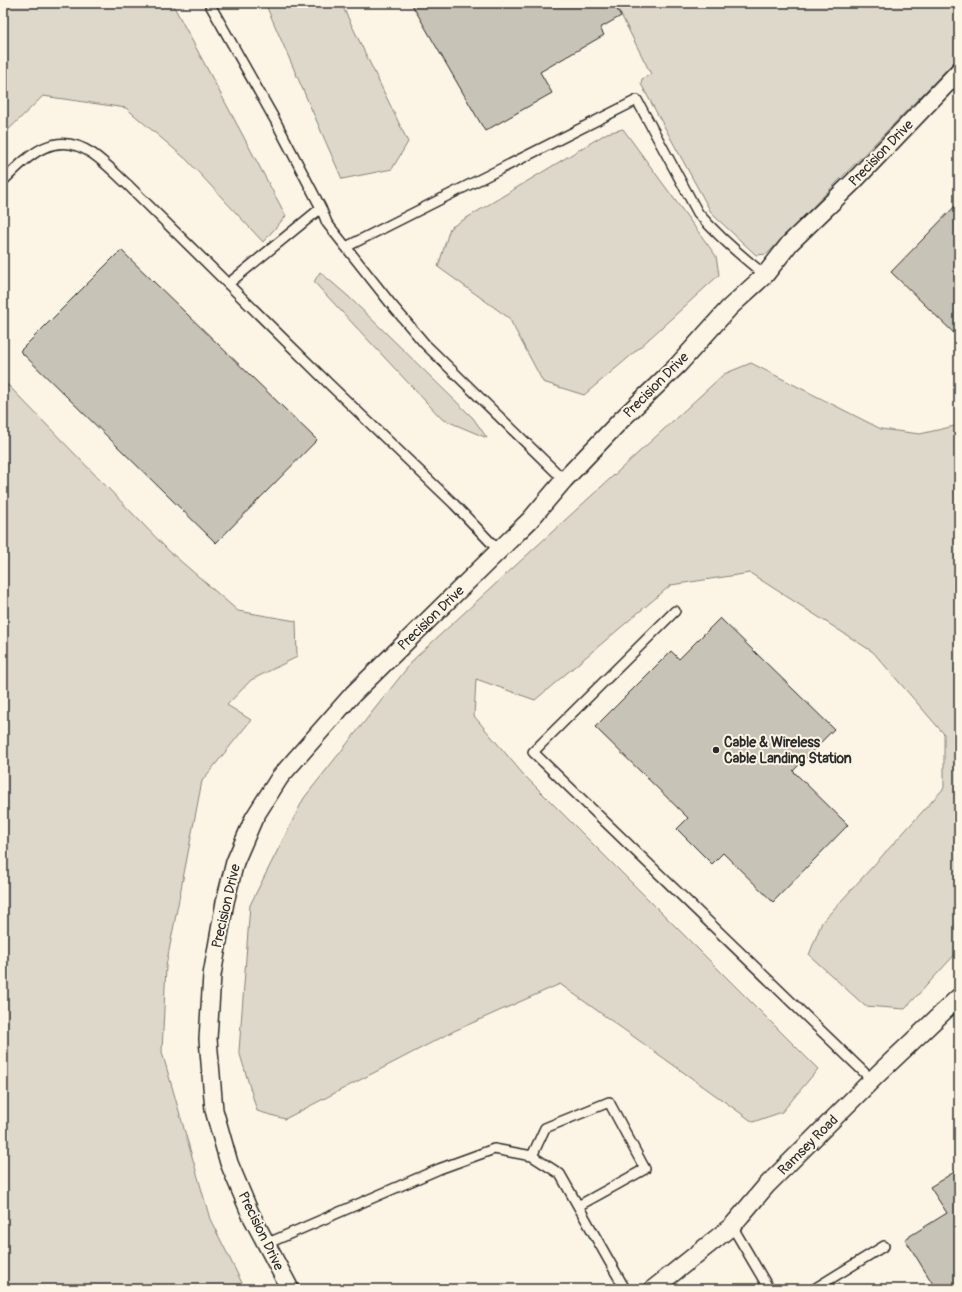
<svg xmlns="http://www.w3.org/2000/svg" width="962" height="1292" font-family="Pangolin,sans-serif">
<style>
.green{fill:#ded8ca;stroke:#84827a}
.building{fill:#c8c3b7;stroke:#2b2b2b}
.lines{fill:none;stroke-linecap:round;stroke-linejoin:round}
.service-casing{stroke:#2b2b2b;stroke-width:12}
.minor-casing{stroke:#2b2b2b;stroke-width:20}
.service{stroke:#fcf5e5;stroke-width:9}
.minor{stroke:#fcf5e5;stroke-width:17}
.poi-dot{fill:#2b2b2b;stroke:#fcf5e5;stroke-width:1.5}
.labels{text-anchor:middle;dominant-baseline:central;stroke-width:4;stroke-linejoin:round;paint-order:stroke}
.street-label{font-size:14px;fill:#2b2b2b;stroke:#fcf5e5}
.poi-label{font-size:14px;font-weight:bold;fill:#2b2b2b;stroke:#fcf5e5;text-anchor:start}
</style>
<rect width="100%" height="100%" fill="#fcf5e5"/>
<filter id="ink" filterUnits="userSpaceOnUse"><feTurbulence type="fractalNoise" baseFrequency=".025" numOctaves="2"/><feDisplacementMap in="SourceGraphic" scale="8" xChannelSelector="R" yChannelSelector="G"/><feConvolveMatrix kernelMatrix="1 2 1 2 8 2 1 2 1" color-interpolation-filters="sRGB"/></filter>
<g filter="url(#ink)">
<path class="green" d="M8 3H172L286 216 263 242 187 160 126 108 43 96 3 135V8Z
M265 3H341L408 142 392 169 342 179Z
M615 3H959V57L767 254 756 255 712 214 641 84 642 79 651 74Z
M623 129 716 256 719 275 628 358 584 395 543 382 509 318 438 267 450 228 607 133Z
M320 272 349 297 473 418 487 438 442 419 314 282Z
M751 363 881 429 920 434 959 425V950L905 1009 865 1006 809 955 822 922 944 788V734L873 652 750 573 671 585 535 700 476 679 474 716 523 774 818 1069 782 1112 753 1122 560 984 454 1031 285 1119 257 1111 239 1051 250 905 304 798 415 658 724 374Z
M3 382 9 386 169 551 238 611 296 621 297 657 251 680 227 705 251 720 202 781 166 966 162 1052 210 1219 245 1289H3Z
M959 1042V1067H958L954 1047Z"/>
<path class="building" d="M411 3H613L621 16 600 28 604 35 540 72 552 93 485 131Z
M959 202V338L891 272Z
M121 250 317 440 216 543 20 351Z
M720 618 834 729 793 771 848 825 773 902 723 853 712 864 677 829 688 818 595 727 671 651 679 659Z
M959 1134V1144L955 1137Z
M959 1169V1289H936L905 1239 947 1213 930 1187Z"/>
<g class="lines">
<defs>
<path id="service" d="M209 3 275 120 321 208 228 284
M3 181C29 155 55 128 93 154 106 163 117 175 128 185L328 383 454 504 499 551
M321 208 327 223 391 304 425 344 564 480
M346 247 637 100 698 213C718 236 741 256 765 275
M675 611 533 752 872 1080
M532 1156 545 1128 609 1102 645 1169 578 1206
M732 1226 769 1289
M266 1244 439 1169 494 1149 532 1156 560 1174 625 1289
M814 1289 884 1246"/>
<path id="minor" d="M290 1289 250 1213 229 1163 214 1110 208 1039 212 975 225 902 235 862 254 818 280 777 353 694 530 520 564 480 622 419 678 365 729 308 765 275 790 243 853 182 959 71
M653 1289 732 1226 766 1186 878 1074 959 997"/>
</defs>
<use href="#service" class="service-casing"/>
<use href="#minor" class="minor-casing"/>
<use href="#service" class="service"/>
<use href="#minor" class="minor"/>
</g>
</g>
<circle class="poi-dot" cx="716" cy="750" r="4"/>
<g class="labels">
<g class="street-label">
<text transform="translate(881 153) rotate(-46)">Precision Drive</text>
<text transform="translate(656 385) rotate(-45)">Precision Drive</text>
<text transform="translate(431 618) rotate(-44)">Precision Drive</text>
<text transform="translate(226 906) rotate(-77)">Precision Drive</text>
<text transform="translate(808 1145) rotate(-45)">Ramsey Road</text>
<text transform="translate(261 1231) rotate(64)">Precision Drive</text>
</g>
<g class="poi-label">
<text x="724" y="742">Cable &amp; Wireless<tspan x="724" dy="16">Cable Landing Station</tspan></text>
</g>
</g>
<rect width="962" height="1292" fill="none" stroke="#fcf5e5" stroke-width="16"/>
<rect x="8" y="8" width="946" height="1276" fill="none" stroke="#2b2b2b" stroke-width="1.5" filter="url(#ink)"/>
</svg>
